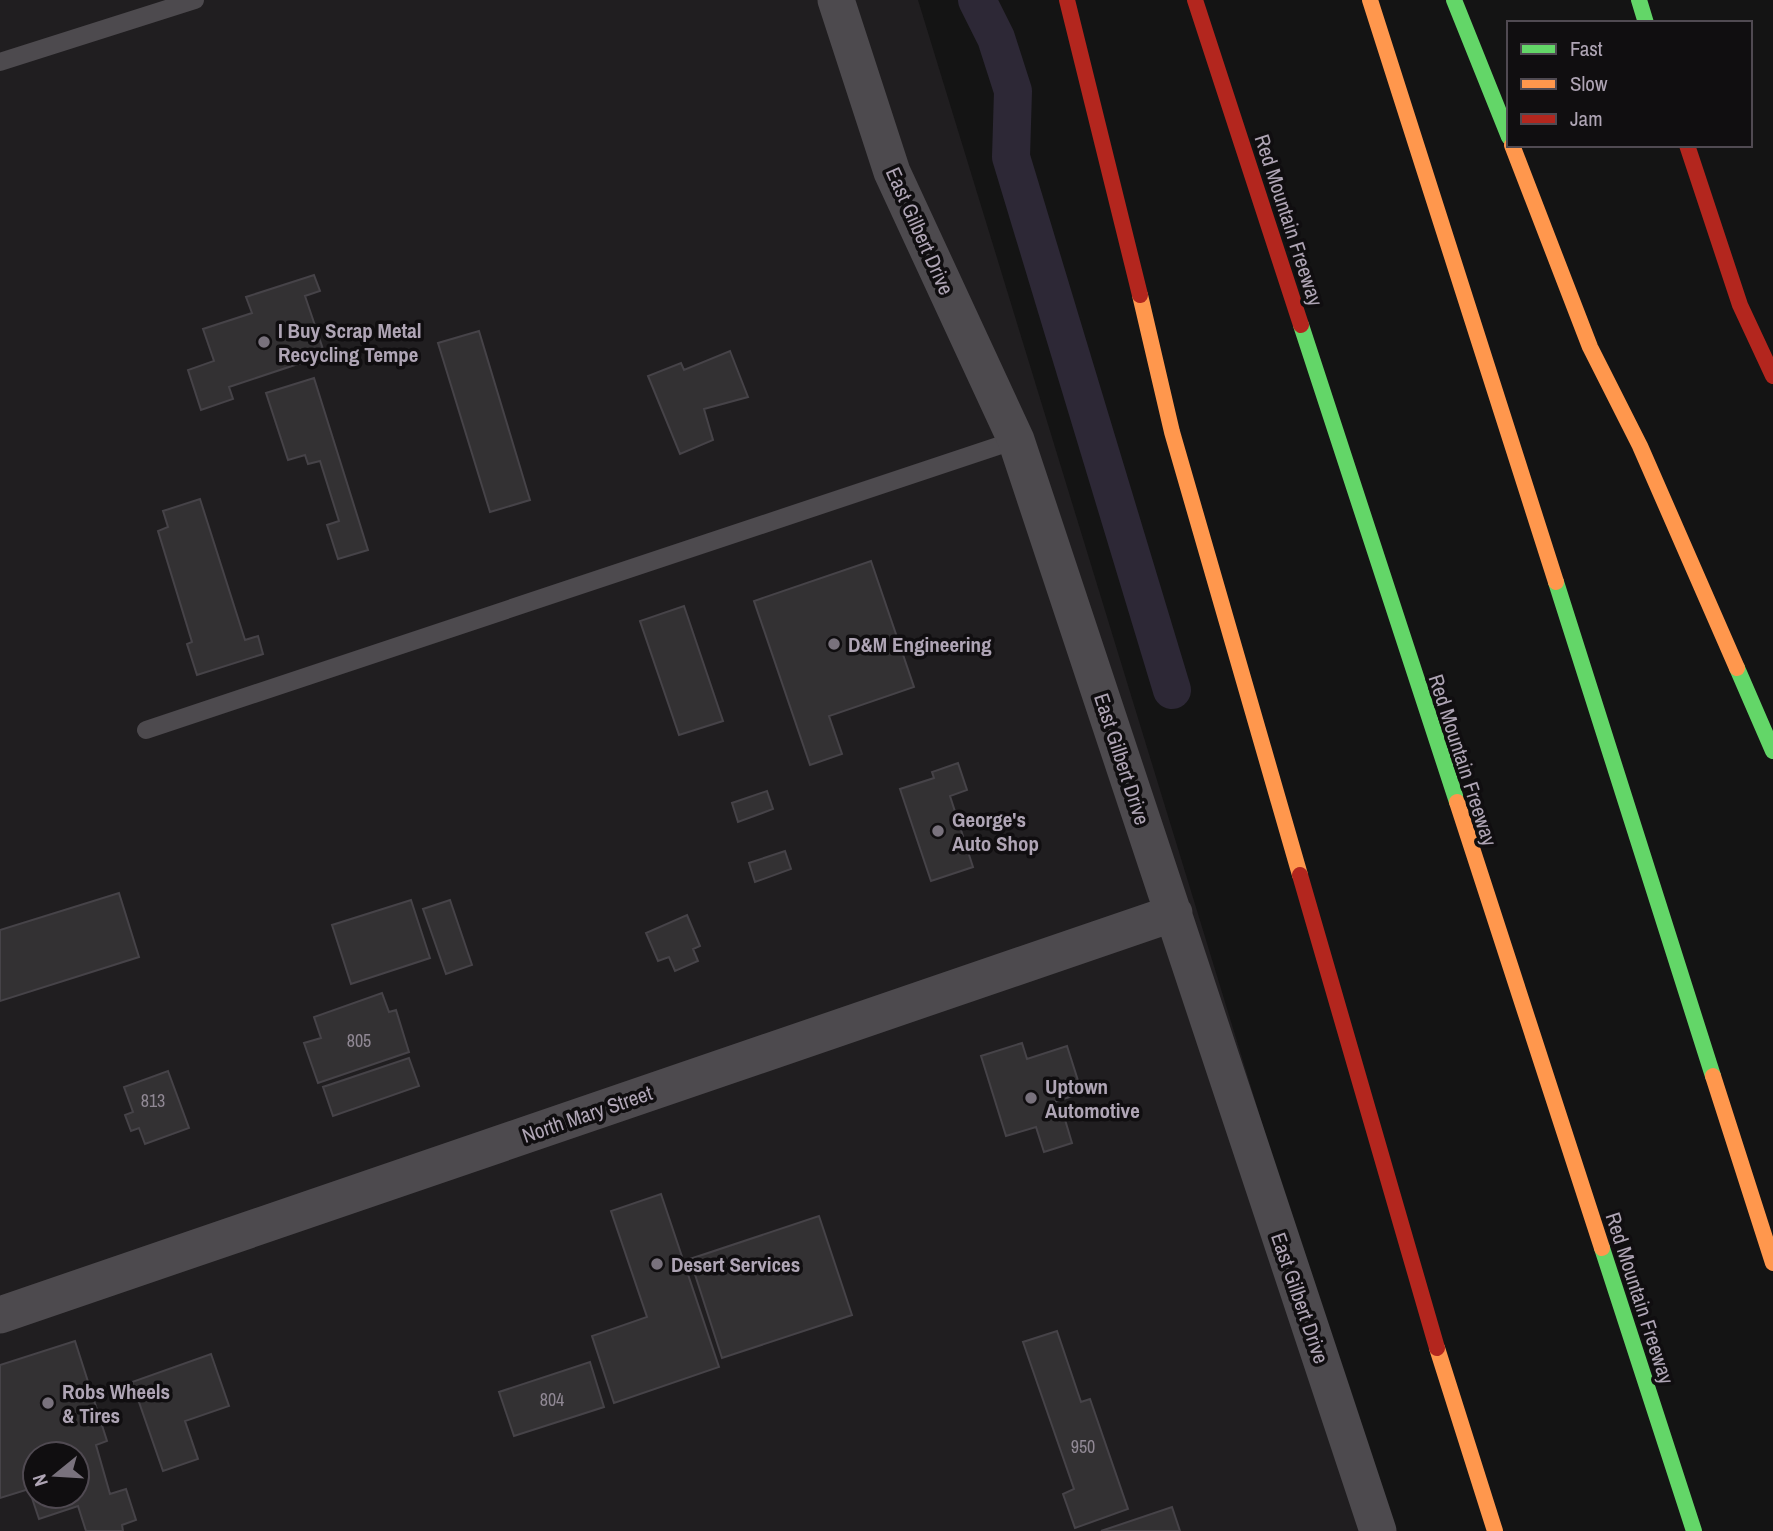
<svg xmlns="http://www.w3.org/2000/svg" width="1773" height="1531" font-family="'Archivo Narrow',sans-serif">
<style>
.built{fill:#201e20;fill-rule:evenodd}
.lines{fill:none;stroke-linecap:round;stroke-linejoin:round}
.canal{stroke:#2d2836;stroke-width:38}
.building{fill:#333133;stroke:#464348;stroke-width:2;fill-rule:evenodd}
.lane{stroke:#4d4a4e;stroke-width:18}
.street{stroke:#4d4a4e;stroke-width:37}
.fast{stroke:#63d668;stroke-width:16}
.slow{stroke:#ff974d;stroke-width:16}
.jam{stroke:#b3261e;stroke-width:16}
.poi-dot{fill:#79727d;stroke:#100e10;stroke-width:2.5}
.labels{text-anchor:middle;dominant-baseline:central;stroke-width:7;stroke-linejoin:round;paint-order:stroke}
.number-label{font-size:18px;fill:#908894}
.street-label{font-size:21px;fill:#afa5b5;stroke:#100e10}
.poi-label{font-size:21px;font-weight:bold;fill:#afa5b5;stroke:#100e10;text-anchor:start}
</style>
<rect width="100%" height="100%" fill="#141414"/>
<path class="built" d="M0 0H918L1387 1531H0ZM35 1454H77V1496H35Z"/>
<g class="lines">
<path class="canal" d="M977 0 996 38 1013 91 1011 157 1172 690"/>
</g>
<path class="building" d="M314 275 320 291 305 296 325 355 229 387 233 399 201 410 188 370 214 361 203 329 252 313 246 297Z
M479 331 530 500 490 512 438 343Z
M730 351 748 397 704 409 713 440 680 454 648 376 681 363 684 370Z
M314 378 368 550 338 559 327 525 339 521 320 461 308 464 305 455 288 460 266 393Z
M200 499 245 640 258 636 263 654 197 675 187 644 192 642 158 531 168 527 163 511Z
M871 561 914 687 829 716 842 754 810 765 754 601Z
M684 606 723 721 679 735 640 621Z
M958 763 967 790 950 796 973 867 931 881 900 789 934 778 932 772Z
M767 791 773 809 738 822 732 803Z
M785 851 791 869 755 882 749 863Z
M119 893 139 957 0 1001V930Z
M411 900 430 958 351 984 332 925Z
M450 900 472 965 446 974 423 909Z
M687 915 700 946 693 949 698 961 675 971 669 957 658 961 646 933Z
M382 993 389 1012 396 1010 409 1052 318 1083 304 1043 321 1038 314 1017Z
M1022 1043 1027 1059 1067 1046 1082 1093 1054 1102 1058 1114 1063 1113 1072 1143 1044 1152 1036 1127 1006 1136 981 1056Z
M409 1058 419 1086 333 1116 323 1087Z
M168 1071 189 1128 145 1144 139 1128 131 1131 125 1115 133 1112 124 1087Z
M661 1194 719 1367 614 1403 592 1336 647 1317 611 1211Z
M819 1216 852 1315 722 1358 690 1259Z
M1057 1331 1081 1402 1090 1399 1128 1509 1075 1528 1063 1494 1074 1489 1023 1342Z
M75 1341 107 1441 96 1445 110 1494 126 1489 136 1520 122 1525 123 1531H86L78 1506 39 1519 29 1489 0 1498V1365ZM35 1454H77V1496H35Z
M211 1354 229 1406 185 1421 198 1459 163 1471 132 1382Z
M590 1362 604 1407 514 1436 499 1392Z
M1172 1507 1180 1531H1101Z"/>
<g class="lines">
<path class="lane" d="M0 62 195 0
M146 730 1016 440"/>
<path class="street" d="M836 0 892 172 1016 440 1378 1531
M0 1315 1174 913"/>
<path class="fast" d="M1454 0 1509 137
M1639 0 1646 23
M1301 325 1457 802
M1556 582 1713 1076
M1737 668 1773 751
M1602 1248 1694 1531"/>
<path class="slow" d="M1370 0 1556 582
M1512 145 1590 347 1640 446 1737 668
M1140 295 1172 432 1300 875
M1457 802 1602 1248
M1713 1076 1773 1263
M1437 1348 1495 1531"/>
<path class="jam" d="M1067 0 1140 295
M1195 0 1301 325
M1687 145 1740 305 1773 376
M1300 875 1437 1348"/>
</g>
<g class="poi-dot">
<circle cx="264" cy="342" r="7"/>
<circle cx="834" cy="644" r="7"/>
<circle cx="938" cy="831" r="7"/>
<circle cx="1031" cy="1098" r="7"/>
<circle cx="657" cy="1264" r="7"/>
<circle cx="48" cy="1403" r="7"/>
</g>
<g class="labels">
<g class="number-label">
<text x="359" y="1040">805</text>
<text x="153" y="1100">813</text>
<text x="552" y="1399">804</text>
<text x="1083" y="1446">950</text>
</g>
<g class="street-label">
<text transform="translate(1289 220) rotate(72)">Red Mountain Freeway</text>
<text transform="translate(920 231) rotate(66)">East Gilbert Drive</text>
<text transform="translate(1122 759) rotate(72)">East Gilbert Drive</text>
<text transform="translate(1463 760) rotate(72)">Red Mountain Freeway</text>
<text transform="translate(587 1114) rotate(-19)">North Mary Street</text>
<text transform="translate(1300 1298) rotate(71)">East Gilbert Drive</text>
<text transform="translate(1640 1298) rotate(72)">Red Mountain Freeway</text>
</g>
<g class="poi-label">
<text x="278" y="330">I Buy Scrap Metal<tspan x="278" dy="24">Recycling Tempe</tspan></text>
<text x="848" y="644">D&amp;M Engineering</text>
<text x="952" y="819">George's<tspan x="952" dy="24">Auto Shop</tspan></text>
<text x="1045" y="1086">Uptown<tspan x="1045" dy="24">Automotive</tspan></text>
<text x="671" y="1264">Desert Services</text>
<text x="62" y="1391">Robs Wheels<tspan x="62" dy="24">&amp; Tires</tspan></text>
</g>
</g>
<rect x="1507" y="21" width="245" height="126" fill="#100e10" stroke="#504a52" stroke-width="2"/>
<rect x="1521" y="44" width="35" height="10" fill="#63d668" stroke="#504a52" stroke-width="2"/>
<text x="1570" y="56" font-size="21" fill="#afa5b5">Fast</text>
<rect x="1521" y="79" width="35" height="10" fill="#ff974d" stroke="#504a52" stroke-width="2"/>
<text x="1570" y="91" font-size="21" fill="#afa5b5">Slow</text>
<rect x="1521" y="114" width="35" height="10" fill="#b3261e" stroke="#504a52" stroke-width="2"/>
<text x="1570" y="126" font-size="21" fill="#afa5b5">Jam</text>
<g transform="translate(56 1475) rotate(252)"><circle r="33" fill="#100e10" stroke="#504a52" stroke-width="2"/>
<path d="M0-5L12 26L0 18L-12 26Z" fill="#79727d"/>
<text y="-10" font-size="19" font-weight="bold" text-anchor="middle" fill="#afa5b5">N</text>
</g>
</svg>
